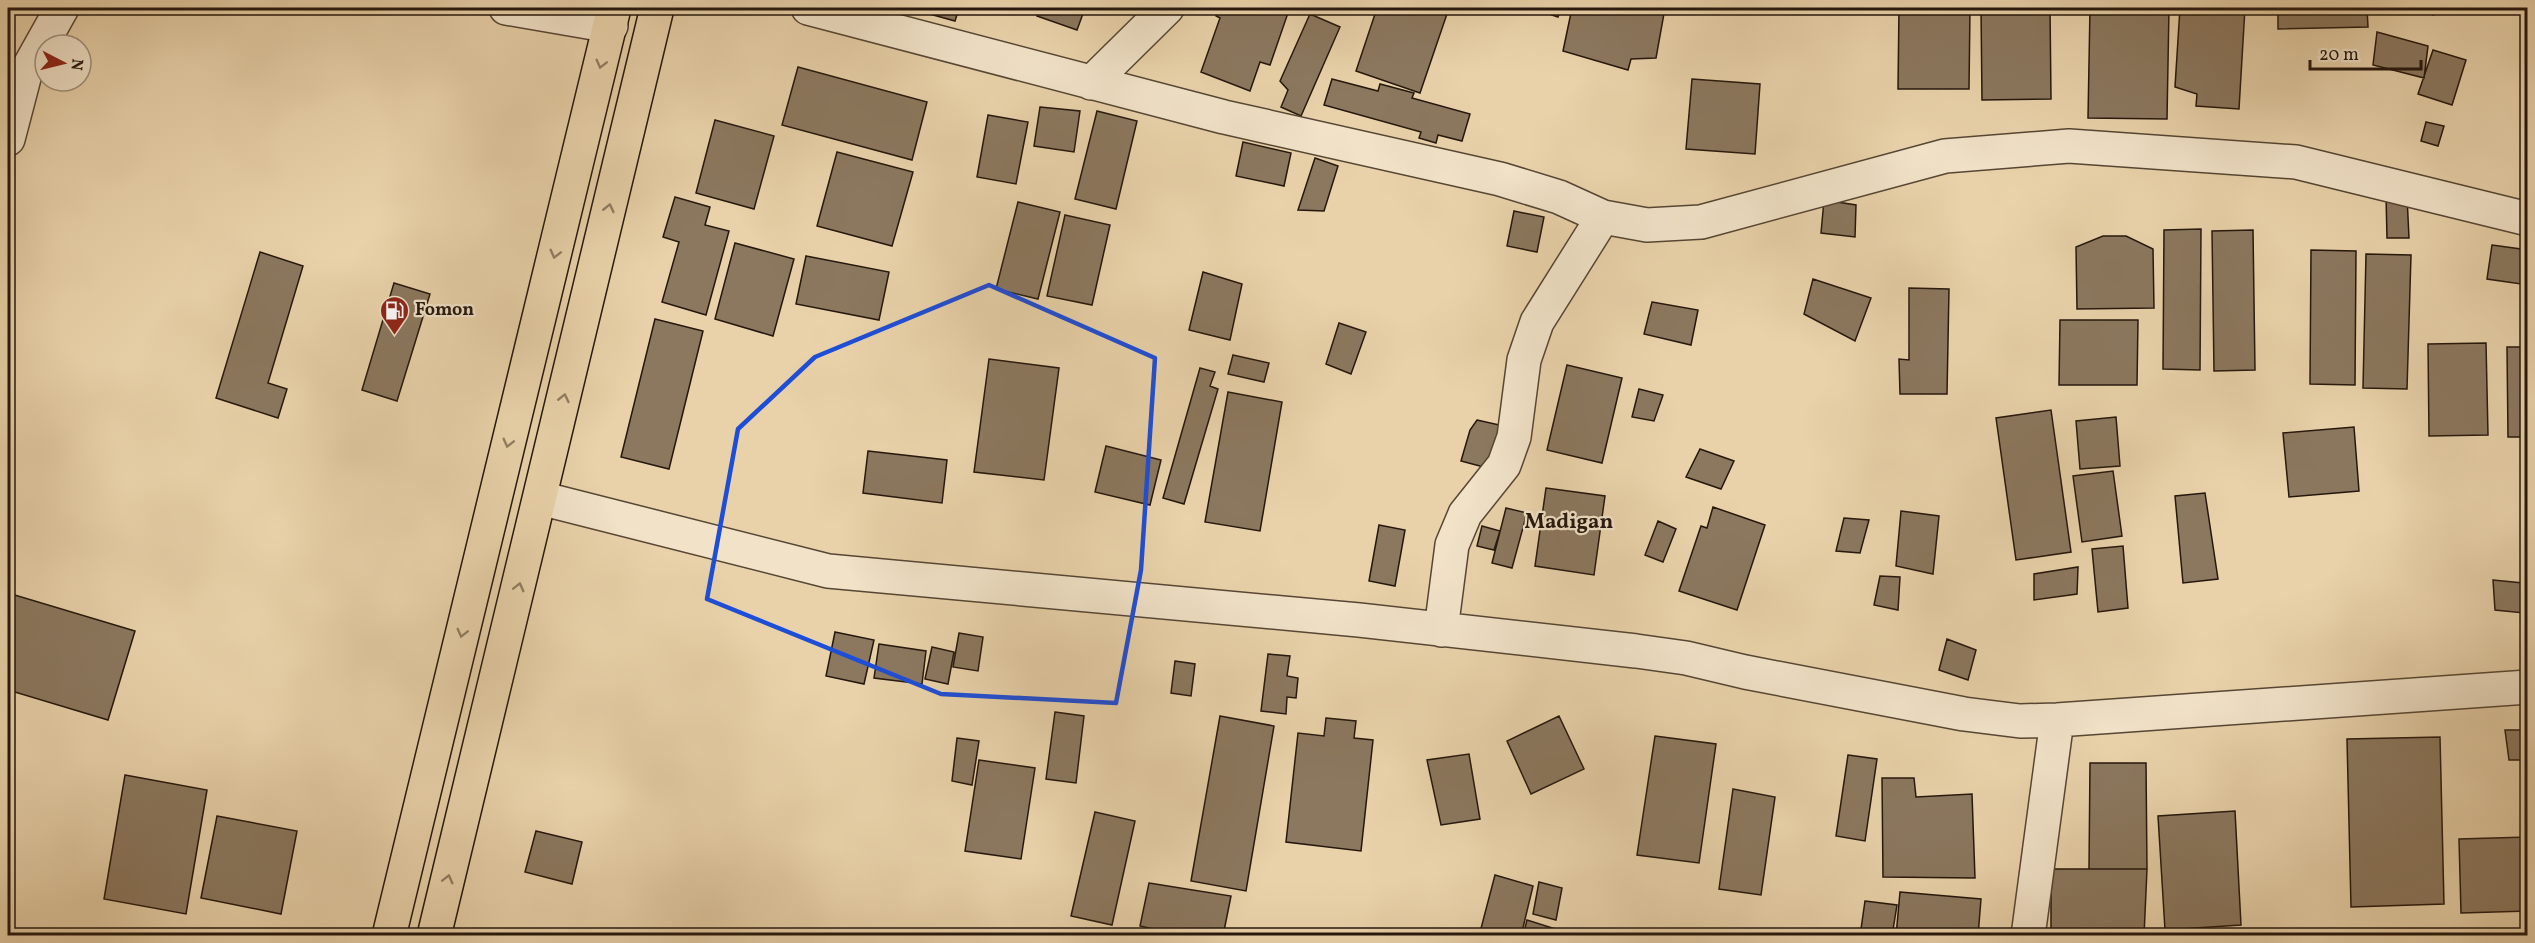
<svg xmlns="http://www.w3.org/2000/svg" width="2535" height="943" font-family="Vollkorn,serif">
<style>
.building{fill:#8b785f;stroke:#25170d;stroke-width:1.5}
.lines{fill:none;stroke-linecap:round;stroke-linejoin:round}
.minor-casing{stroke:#564634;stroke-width:36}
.major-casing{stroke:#25170d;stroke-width:36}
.minor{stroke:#f1e2c8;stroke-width:33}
.major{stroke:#e9d2aa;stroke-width:33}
.oneway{stroke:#917e63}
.marked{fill:none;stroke:#1d4ed8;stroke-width:4.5;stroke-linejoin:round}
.labels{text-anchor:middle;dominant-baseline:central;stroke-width:4.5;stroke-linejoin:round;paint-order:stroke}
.poi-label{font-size:18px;font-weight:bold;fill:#25170d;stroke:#f1e2c8;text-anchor:start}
.quarter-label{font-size:21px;font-weight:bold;fill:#25170d;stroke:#f1e2c8}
</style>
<rect width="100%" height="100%" fill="#e9d2aa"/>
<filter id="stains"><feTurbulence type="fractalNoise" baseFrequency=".00333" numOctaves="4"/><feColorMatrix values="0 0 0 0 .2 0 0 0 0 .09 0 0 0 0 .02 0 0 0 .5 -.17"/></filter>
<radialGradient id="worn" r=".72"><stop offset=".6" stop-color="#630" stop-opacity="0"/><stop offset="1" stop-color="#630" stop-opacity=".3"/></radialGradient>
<path class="building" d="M908 8H959L955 21Z
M1040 8H1085L1077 30 1037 16Z
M1219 8H1282L1289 10 1270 65 1260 62 1250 91 1201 72 1220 18 1216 16Z
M1377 8H1449L1420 93 1356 71Z
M1531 8H1561L1558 17Z
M1572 8H1665L1656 58 1631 59 1628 70 1563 51Z
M1828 8H1868L1828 10Z
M1899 8H1970L1969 89H1898Z
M1981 8H2050L2051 99 1982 100Z
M2090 8H2169L2167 119 2088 118Z
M2180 8H2245L2239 109 2196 106 2197 94 2175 87Z
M2278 8H2367L2368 27 2278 29Z
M2418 8H2437L2433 15Z
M1310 14 1340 27 1301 116 1281 107 1288 90 1280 81Z
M2377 32 2428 46 2424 78 2373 65Z
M2433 50 2466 60 2452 105 2418 94Z
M798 67 927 102 912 160 782 125Z
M1332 79 1378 91 1380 84 1414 93 1412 98 1470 114 1462 141 1438 135 1436 143 1419 138 1421 132 1324 105Z
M1692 79 1760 84 1755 154 1686 149Z
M1040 107 1080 111 1074 152 1034 146Z
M1097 111 1137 121 1116 209 1075 199Z
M988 115 1028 122 1016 184 977 177Z
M715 120 774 136 754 209 696 193Z
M2426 122 2444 126 2438 146 2421 141Z
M1243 142 1291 153 1284 186 1236 176Z
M837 152 913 172 892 246 817 226Z
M1315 158 1338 166 1324 211 1298 210Z
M2386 195 2407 196 2409 238H2387Z
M675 197 710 207 705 225 729 231 706 315 662 302 679 242 663 237Z
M1824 200 1856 205 1855 237 1821 233Z
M1018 202 1060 212 1038 299 996 289Z
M1514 211 1544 217 1537 252 1507 246Z
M1065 215 1110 225 1092 305 1047 296Z
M2201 229 2200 370 2163 369 2164 230Z
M2253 230 2255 370 2214 371 2212 231Z
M2103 236H2126L2153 249 2154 308 2077 309 2076 247Z
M735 243 794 259 773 336 715 319Z
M2492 245 2528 250V285L2487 279Z
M2311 250 2356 251 2355 385 2310 384Z
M260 252 303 266 268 383 287 389 278 418 216 398Z
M2366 254 2411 255 2407 389 2363 388Z
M806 256 889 272 879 320 796 304Z
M1203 272 1242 284 1230 340 1189 330Z
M1813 279 1871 298 1855 341 1804 314Z
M394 283 430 294 397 401 362 390Z
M1909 288 1949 289 1947 394H1900L1899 359 1909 360Z
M1652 302 1698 310 1691 345 1644 334Z
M655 319 703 331 669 469 621 457Z
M2060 320H2138L2137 385H2059Z
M1339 323 1366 332 1351 374 1326 364Z
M2486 343 2488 435 2429 436 2428 344Z
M2507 347H2528V437H2508Z
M1233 355 1269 363 1264 382 1228 374Z
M989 359 1059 368 1044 480 974 472Z
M1567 365 1622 378 1602 463 1547 450Z
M1200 368 1215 372 1210 386 1218 389 1184 504 1163 498Z
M1639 389 1663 395 1654 421 1632 417Z
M1228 392 1282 402 1260 531 1205 522Z
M2051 410 2071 552 2016 560 1996 418Z
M2116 417 2120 466 2080 469 2076 421Z
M1477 420 1504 426 1495 470 1461 461 1470 430Z
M2354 427 2359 491 2289 497 2283 433Z
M1106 446 1161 460 1150 505 1095 492Z
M1700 449 1734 461 1721 489 1686 477Z
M868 451 947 460 942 503 863 493Z
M2113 471 2122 536 2082 542 2073 476Z
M1546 488 1605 496 1594 575 1535 566Z
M2205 493 2218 579 2183 583 2175 496Z
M1713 507 1765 525 1737 610 1679 591 1701 526 1707 528Z
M1506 508 1527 513 1512 568 1492 563Z
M1901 511 1939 516 1933 574 1896 566Z
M1844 518 1869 520 1860 553 1836 551Z
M1658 521 1676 529 1663 562 1645 555Z
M1379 525 1405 530 1395 586 1369 581Z
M1482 526 1500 531 1494 550 1477 546Z
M2123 546 2128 608 2098 612 2092 549Z
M2078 567 2077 594 2034 600V574Z
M1880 576 1900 577 1898 610 1874 605Z
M2493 580 2523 583 2524 613 2495 610Z
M8 593 135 631 108 720 8 690Z
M835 632 874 640 864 684 826 676Z
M959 633 983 637 978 671 953 667Z
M1947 639 1976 650 1968 680 1939 670Z
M879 644 926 651 922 684 874 678Z
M932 647 954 652 948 684 925 679Z
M1268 654 1290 656 1287 676 1298 678 1296 698 1287 697 1286 714 1261 711Z
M1175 661 1195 664 1191 696 1171 693Z
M1055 712 1084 716 1076 783 1046 779Z
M1220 716 1274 726 1246 891 1191 881Z
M1559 716 1584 769 1531 794 1507 741Z
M1326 718 1356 721 1354 738 1373 740 1361 851 1286 842 1298 733 1324 736Z
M2505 730H2528V760H2509Z
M1655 736 1716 744 1699 863 1637 855Z
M2440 737 2444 904 2351 907 2347 739Z
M957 738 979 741 972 785 952 781Z
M1469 754 1480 819 1441 825 1427 760Z
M1848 755 1877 759 1865 841 1836 836Z
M979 760 1035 768 1021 859 965 851Z
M2090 763H2146L2147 869H2089Z
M125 775 207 790 186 914 104 899Z
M1882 778H1914L1916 797 1972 794 1975 878 1883 877Z
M1733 789 1775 797 1761 895 1719 889Z
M2235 811 2241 925 2165 930 2158 816Z
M1095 812 1135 821 1112 925 1071 916Z
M217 816 297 831 281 914 201 898Z
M536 831 582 842 572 884 525 872Z
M2528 837V911L2461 913 2459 839Z
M2051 869H2147L2144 936 2051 935Z
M1495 875 1533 886 1521 936H1479Z
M1539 882 1562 888 1556 920 1533 914Z
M1149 883 1231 896 1223 936H1184L1140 926Z
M1900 892 1981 899 1978 936H1896Z
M1865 901 1897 905 1892 936H1860Z
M1527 920 1565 932 1564 936H1523Z"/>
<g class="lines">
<defs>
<path id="minor" d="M506 8 611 26
M808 8 1224 117 1500 179 1559 197 1603 217 1647 225 1701 222 1945 156 2069 146 2296 162 2528 219
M1091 83 1167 8
M8 139 25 74 62 8
M540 498 828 571 1359 620 1636 651 1686 658 1745 672 1964 714 2020 721 2057 720 2528 687
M1441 630 1452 545 1465 514 1504 465 1514 437 1524 360 1537 322 1603 217
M2028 936 2057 720"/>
<path id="major" d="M389 936 614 8
M434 936 657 8"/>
</defs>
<use href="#minor" class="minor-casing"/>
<use href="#major" class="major-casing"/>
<use href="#minor" class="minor"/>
<use href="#major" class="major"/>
</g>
<defs><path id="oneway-chevron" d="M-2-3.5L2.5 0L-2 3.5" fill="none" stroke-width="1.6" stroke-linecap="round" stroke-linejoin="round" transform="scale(1.5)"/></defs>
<g class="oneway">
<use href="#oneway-chevron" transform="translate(601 64) rotate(104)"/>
<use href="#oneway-chevron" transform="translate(609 208) rotate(-77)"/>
<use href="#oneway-chevron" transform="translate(555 254) rotate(104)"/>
<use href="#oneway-chevron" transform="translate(564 398) rotate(-77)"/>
<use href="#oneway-chevron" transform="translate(508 443) rotate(104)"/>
<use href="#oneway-chevron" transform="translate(519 587) rotate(-76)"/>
<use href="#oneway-chevron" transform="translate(462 633) rotate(104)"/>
<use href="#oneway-chevron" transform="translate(448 879) rotate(-76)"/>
</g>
<path class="marked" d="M989 285 1155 358 1141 570 1116 703 941 694 707 599 738 429 815 357Z"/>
<defs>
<symbol id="fuel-pin" viewBox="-11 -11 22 30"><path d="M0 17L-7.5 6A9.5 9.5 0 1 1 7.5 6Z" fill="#8f2418" stroke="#f1e2c8"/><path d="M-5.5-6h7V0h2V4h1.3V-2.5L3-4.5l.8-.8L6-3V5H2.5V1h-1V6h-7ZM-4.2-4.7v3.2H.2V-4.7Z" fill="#fff"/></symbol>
</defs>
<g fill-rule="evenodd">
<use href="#fuel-pin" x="378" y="294" width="33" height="45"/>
</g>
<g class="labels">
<g class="poi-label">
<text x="415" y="310">Fomon</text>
</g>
<g class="quarter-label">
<text x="1569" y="522">Madigan</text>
</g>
</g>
<rect width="2535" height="943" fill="none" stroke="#e9d2aa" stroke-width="30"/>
<rect x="9" y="9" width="2517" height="925" fill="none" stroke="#25170d" stroke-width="3"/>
<rect x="15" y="15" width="2505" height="913" fill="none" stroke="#25170d" stroke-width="1.5"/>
<g transform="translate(63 63) rotate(97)"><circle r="28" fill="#f1e2c8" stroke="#9f917d" stroke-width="1.5"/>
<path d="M0-4.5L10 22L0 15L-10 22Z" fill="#8f2418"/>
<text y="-9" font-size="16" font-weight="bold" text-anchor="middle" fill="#25170d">N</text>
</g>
<path d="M2310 60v9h111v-9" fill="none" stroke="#25170d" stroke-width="3"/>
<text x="2319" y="60" font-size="18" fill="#25170d" stroke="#f1e2c8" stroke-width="4.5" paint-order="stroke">20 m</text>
<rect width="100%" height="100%" filter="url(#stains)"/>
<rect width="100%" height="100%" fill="url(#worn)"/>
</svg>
